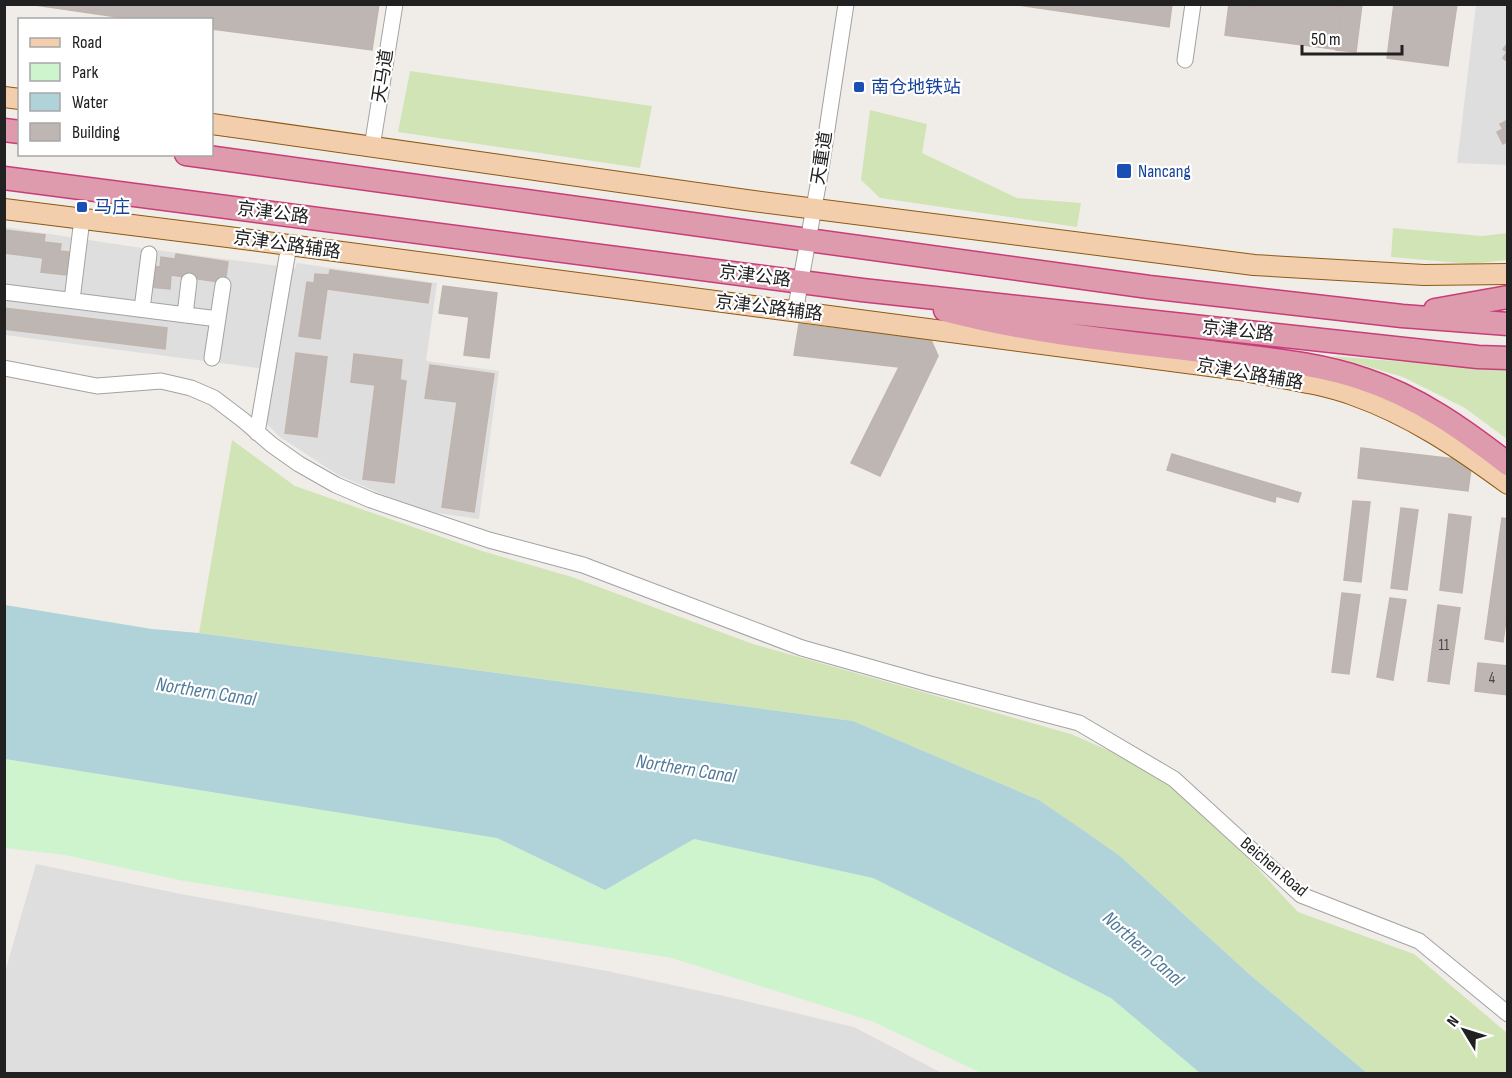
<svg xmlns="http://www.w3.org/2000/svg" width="1512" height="1078" font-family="'Sofia Sans Condensed','Noto Sans SC',sans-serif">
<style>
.residential{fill:#dfdede}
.grass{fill:#d1e4b6}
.park{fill:#cdf4cc}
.water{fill:#afd3d9}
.building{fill:#beb6b2;stroke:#c1b4ad;stroke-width:1.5}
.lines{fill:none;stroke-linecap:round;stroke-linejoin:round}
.minor-casing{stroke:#a2a2a2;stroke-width:17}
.major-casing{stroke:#8d5912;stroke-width:22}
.highway-casing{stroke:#c83d79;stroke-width:25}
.minor{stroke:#fff;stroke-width:15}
.major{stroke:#f2cead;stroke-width:20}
.highway{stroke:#de9bad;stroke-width:22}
.transit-dot{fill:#1a4fb4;stroke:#fff;stroke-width:2}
.labels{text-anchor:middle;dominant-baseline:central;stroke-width:4.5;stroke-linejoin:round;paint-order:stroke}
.number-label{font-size:15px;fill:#484645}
.street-label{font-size:18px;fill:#212121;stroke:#fff}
.transit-label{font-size:18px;fill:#164399;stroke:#fff;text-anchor:start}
.water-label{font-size:20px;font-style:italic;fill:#517a98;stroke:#fff}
</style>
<rect width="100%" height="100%" fill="#f0ede9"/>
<path class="residential" d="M1476 5H1507V165L1457 163Z
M4 227 148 249 295 268 297 263 437 283 426 361 499 371 479 519 429 512 384 495 338 475 280 437 265 422 274 370 5 335Z
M36 864 181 894 607 971 733 998 854 1027 942 1073H5V972Z"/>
<path class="grass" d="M410 71 652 106 640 168 398 132Z
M870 110 927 124 922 153 1017 198 1081 203 1077 227 880 198 861 180Z
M1393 228 1482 236 1507 233V260L1471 264 1391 257Z
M1331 356 1507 370V439L1465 408 1403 377Z
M232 440 295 486 482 551 572 577 753 644 1071 734 1174 779 1298 912 1414 954 1507 1033V1073H1367L1249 974 1120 856 1086 832 1039 800 853 721 199 633Z"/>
<path class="park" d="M4 759 497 838 605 890 694 839 873 878 1111 998 1200 1073H981L874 1022 672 958 184 881 65 855 5 848Z"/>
<path class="water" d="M5 605 152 629 199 633 853 721 1039 800 1086 832 1120 856 1249 974 1367 1073H1200L1111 998 873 878 694 839 605 890 497 838 5 759Z"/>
<path class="building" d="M28 4H379L372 50 212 29V20H138Z
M1011 4H1172L1169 27Z
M1229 4H1362L1356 52 1225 35Z
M1229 4H1252L1247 38 1225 35Z
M1343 4H1362L1356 52 1336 50Z
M1394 4H1457L1448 66 1387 58Z
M1508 43V62L1503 58 1507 52 1503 49Z
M1508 120V141L1503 144 1497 132 1503 129 1500 124Z
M4 230 45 235 44 242 61 244 60 251 69 252 66 275 41 272 43 258 4 253Z
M176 254 228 262 225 283 171 275 170 289 150 287 153 266 160 267 161 257 175 259Z
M330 270 431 284 428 303 327 289 320 339 299 336 307 282 314 283 315 274 329 275Z
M443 286 497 293 489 358 464 355 469 317 439 313Z
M4 308 167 328 165 349 4 329Z
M799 324 931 340 938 356 880 476 851 463 899 367 794 355Z
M296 353 327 357 317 437 285 433Z
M354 354 402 360 400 380 406 381 394 483 363 479 375 385 351 382Z
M430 365 494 374 474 512 442 507 457 402 425 398Z
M1361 448 1472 461 1468 491 1358 478Z
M1172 454 1301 493 1298 502 1276 496 1275 502 1167 470Z
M1353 501 1370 502 1361 582 1344 580Z
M1401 508 1418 510 1407 590 1391 588Z
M1449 514 1471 517 1462 593 1440 590Z
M1502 518 1508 519V606L1503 642 1485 639Z
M1342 593 1360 595 1349 674 1332 672Z
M1390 598 1406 600 1393 680 1377 677Z
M1438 605 1460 608 1449 684 1428 681Z
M1478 663 1508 666V695L1475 691Z"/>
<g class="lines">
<defs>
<path id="minor" d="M1185 60 1193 4
M372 147 395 4
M4 292 218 319
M72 300 82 219
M142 309 149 254
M795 312 821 169 846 4
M185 315 189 281
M212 358 223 285
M4 368 97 386 161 381 191 388 214 398 243 420 272 445 299 464 336 485 371 500 489 540 583 565 802 648 926 683 1079 723 1174 779 1301 895 1419 941 1508 1014
M257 433 289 245"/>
<path id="major" d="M4 97 20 99
M212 124 746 200 1254 265 1424 275 1508 274
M4 209 228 237 1240 370C1277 378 1317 382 1353 395 1410 415 1459 448 1508 484"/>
<path id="highway" d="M4 130 20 132
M186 154 1149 287 1402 316 1508 324
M4 178 862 290 1478 357 1508 358
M945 310C1032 333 1121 342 1211 352 1261 359 1315 362 1363 379 1418 397 1463 429 1508 464
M1435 310 1508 297"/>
</defs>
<use href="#minor" class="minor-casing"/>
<use href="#major" class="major-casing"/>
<use href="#highway" class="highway-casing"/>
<use href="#minor" class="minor"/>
<use href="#major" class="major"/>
<use href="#highway" class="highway"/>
</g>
<g class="transit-dot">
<rect x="853" y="81" width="12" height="12" rx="3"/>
<rect x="1116" y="163" width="16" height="16" rx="3"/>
<rect x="76" y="201" width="12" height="12" rx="3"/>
</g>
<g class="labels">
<g class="number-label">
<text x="1444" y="645">11</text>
<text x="1492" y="678">4</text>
</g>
<g class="street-label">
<text transform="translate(383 76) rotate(-81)">天马道</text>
<text transform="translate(822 158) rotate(-81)">天重道</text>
<text transform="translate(273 213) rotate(7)">京津公路</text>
<text transform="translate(287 245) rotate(8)">京津公路辅路</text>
<text transform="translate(755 276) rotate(7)">京津公路</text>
<text transform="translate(769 308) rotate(7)">京津公路辅路</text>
<text transform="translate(1238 331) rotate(6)">京津公路</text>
<text transform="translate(1250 374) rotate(10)">京津公路辅路</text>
<text transform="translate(1274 867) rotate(40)">Beichen Road</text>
</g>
<g class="transit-label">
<text x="871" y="87">南仓地铁站</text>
<text x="1138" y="171">Nancang</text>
<text x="94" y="207">马庄</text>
</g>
<g class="water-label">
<text transform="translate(206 692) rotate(9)">Northern Canal</text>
<text transform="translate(686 769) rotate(9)">Northern Canal</text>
<text transform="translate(1143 949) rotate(42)">Northern Canal</text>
</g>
</g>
<rect width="1512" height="1078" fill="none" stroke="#212121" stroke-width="12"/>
<rect x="18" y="18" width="195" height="138" fill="#ffffff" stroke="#a6a6a6" stroke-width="1.5"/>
<rect x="30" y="38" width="30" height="9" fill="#f2cead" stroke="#a6a6a6" stroke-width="1.5"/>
<text x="72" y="48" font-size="18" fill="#212121">Road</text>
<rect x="30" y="63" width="30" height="18" fill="#cdf4cc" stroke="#a6a6a6" stroke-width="1.5"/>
<text x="72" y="78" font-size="18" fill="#212121">Park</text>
<rect x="30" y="93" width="30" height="18" fill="#afd3d9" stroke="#a6a6a6" stroke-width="1.5"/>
<text x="72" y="108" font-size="18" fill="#212121">Water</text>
<rect x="30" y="123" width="30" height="18" fill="#beb6b2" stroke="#a6a6a6" stroke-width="1.5"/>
<text x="72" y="138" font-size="18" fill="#212121">Building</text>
<g transform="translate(1464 1030) rotate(308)" stroke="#ffffff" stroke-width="4.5" paint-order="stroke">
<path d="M0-4.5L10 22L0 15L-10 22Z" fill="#212121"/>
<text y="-9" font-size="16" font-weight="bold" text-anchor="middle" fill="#212121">N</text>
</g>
<path d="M1302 45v9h100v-9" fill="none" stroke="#212121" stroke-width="3"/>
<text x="1311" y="45" font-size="18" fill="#212121" stroke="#ffffff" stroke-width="4.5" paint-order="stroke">50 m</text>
</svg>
